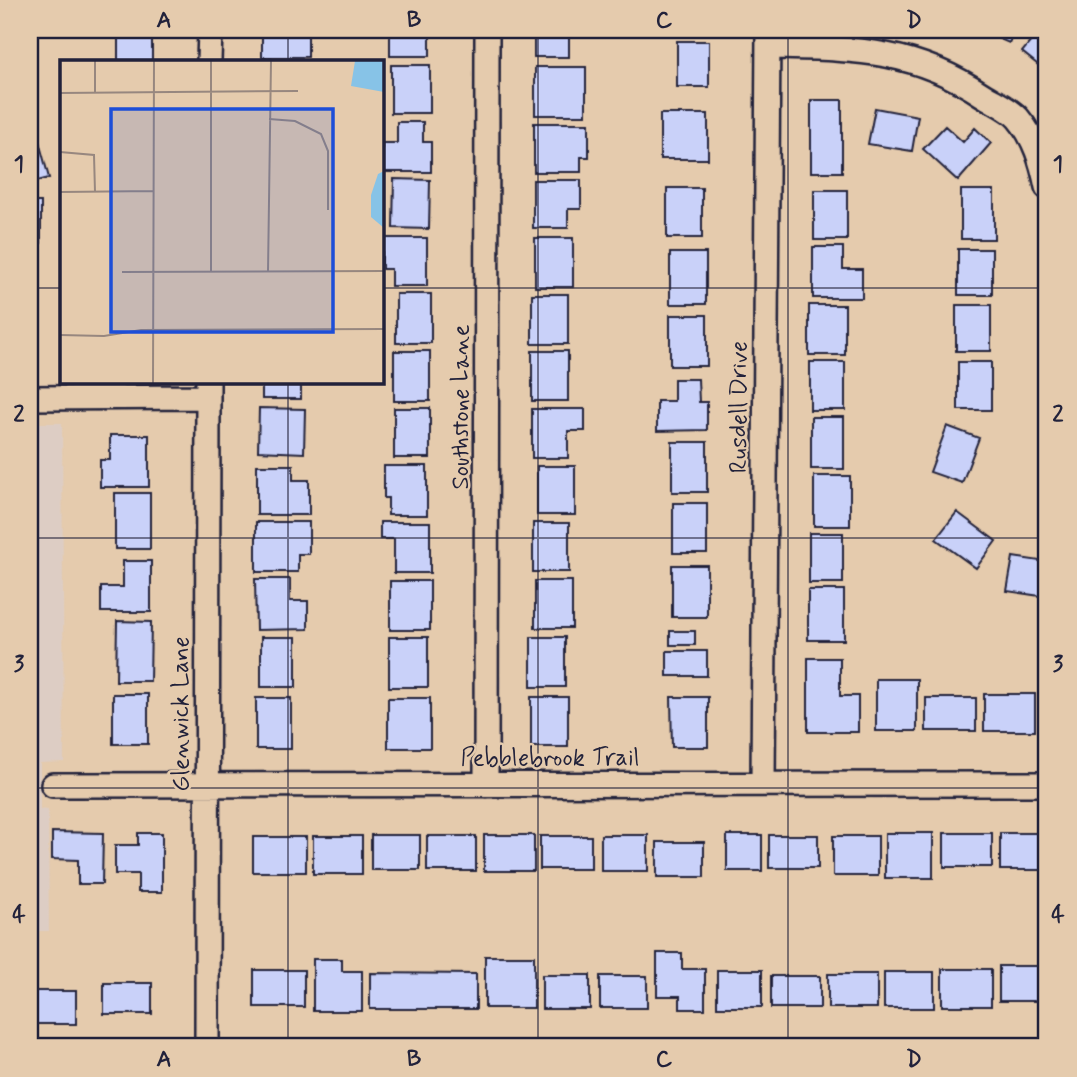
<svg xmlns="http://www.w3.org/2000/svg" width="1077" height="1077" font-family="Mynerve,sans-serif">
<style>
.built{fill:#ddcdc4}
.building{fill:#c9d1f9;stroke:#22223b;stroke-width:2}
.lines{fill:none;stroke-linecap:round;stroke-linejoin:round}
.street-casing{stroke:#22223b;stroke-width:28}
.street{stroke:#e5cbad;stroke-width:23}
.grid{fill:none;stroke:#22223b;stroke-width:2;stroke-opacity:0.55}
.labels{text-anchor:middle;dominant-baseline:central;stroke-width:5;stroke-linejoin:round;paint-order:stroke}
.street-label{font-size:24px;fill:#22223b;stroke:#e5cbad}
.inset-road{fill:none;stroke:#97877f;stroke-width:2}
.view{fill:#1d4ed8;fill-opacity:0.15;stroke:#1d4ed8;stroke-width:3.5}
.inset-edge{fill:none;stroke:#22223b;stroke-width:3.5}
.neatline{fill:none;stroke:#22223b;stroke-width:2.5}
.grid-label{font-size:23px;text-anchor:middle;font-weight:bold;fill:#22223b}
</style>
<rect width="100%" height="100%" fill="#e5cbad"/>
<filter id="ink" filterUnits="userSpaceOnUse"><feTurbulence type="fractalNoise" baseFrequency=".0143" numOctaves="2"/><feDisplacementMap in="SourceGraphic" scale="14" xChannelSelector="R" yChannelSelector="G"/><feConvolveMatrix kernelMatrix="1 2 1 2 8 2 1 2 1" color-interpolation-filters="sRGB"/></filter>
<g filter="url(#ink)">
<path class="built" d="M30 423H62L64 762 40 763V809L48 810 49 931H30Z"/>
<path class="building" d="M118 30H152V61H118Z
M262 30H308V57H262Z
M390 30H430V56H390Z
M534 30H569V57H534Z
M979 30H1015L1009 43Z
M1040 30H1047V72L1022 52Z
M677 41H709V87H677Z
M391 65H430V113H391Z
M535 67H586V115H535Z
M811 100H842V172H811Z
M875 108 918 116 912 151 868 144Z
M660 114H708V159H660Z
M397 122H423V142H431V172H382V143H397Z
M534 123H589V157H581V172H534Z
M945 126 963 142 975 128 991 143 958 181 923 149Z
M38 138 49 178 30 183V140Z
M394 179 430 180 429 229 393 228Z
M533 180H581V209H568V228H533Z
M667 188H702V238H667Z
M814 190H847V240H814Z
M961 190H994V239H961Z
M30 202H41V243H30Z
M382 238H427V286H391V269H382Z
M535 238H573V287H535Z
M813 247H843V269H862V298H813Z
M958 249H992V295H958Z
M670 253H706V304H670Z
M396 294H431V343H396Z
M532 294H568V344H532Z
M809 305H845V355H809Z
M956 305H991V351H956Z
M670 315H707V366H670Z
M394 351H430V401H394Z
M532 351H568V401H532Z
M810 362H845V410H810Z
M958 362H991V410H958Z
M674 379H698L699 402H707V430L657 431V401H674Z
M262 382H301V399H262Z
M259 408 305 409 304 453 258 451Z
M394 408H430V458H394Z
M532 409H585V431H568V458H532Z
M811 417H844V469H811Z
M947 426 979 438 962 483 930 472Z
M110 435H149V487H100V460H110Z
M672 442H707V492H672Z
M257 465H293V480H309V515H257Z
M384 466H427V515H388V498H384Z
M537 466H575V515H537Z
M814 476H850V526H814Z
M115 493H150V549H115Z
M673 503H707V553H673Z
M957 512 996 541 976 568 936 539Z
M256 522H309V554H298V572H256Z
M380 522H430V573H394V539H380Z
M533 523H569V572H533Z
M809 533H843V583H809Z
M1013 557 1047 562V597L1007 591Z
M123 561H151V612H101V587H123Z
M672 565H707V617H672Z
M255 579H290V601H308V629L256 630Z
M390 581H430V630H390Z
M535 581H572V628H535Z
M808 590H844V640H808Z
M117 621 151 622 150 681H116Z
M670 631H695V645H670Z
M261 637H296V687H261Z
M389 637H428V687H389Z
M531 637H565V687H531Z
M667 651H707V676H667Z
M808 658H840V696H858V732H808Z
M876 679H917V731H876Z
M113 694H148V744H113Z
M984 694H1035V731H984Z
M1044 694H1047V731H1044Z
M531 697H568V747H531Z
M671 697H708V747H672Z
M256 698H291V749H256Z
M388 698H430V748H388Z
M926 698H976V731H926Z
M52 832 103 833 102 884H78V860L52 859Z
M138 833H162V892H138V874H115V845H138Z
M885 833H933V878H885Z
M944 833H992V867H944Z
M1000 833H1047V870H1000Z
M371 835H420V870H371Z
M484 835H534V871H484Z
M601 835H648V871H601Z
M727 835H762V871H727Z
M769 835H818V868H769Z
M313 836H362V874H313Z
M427 836H476V871H427Z
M540 836H591V869H540Z
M833 836H878V876H833Z
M253 837H306V872H253Z
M657 842H704V877H657Z
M657 953H682V969H705V1009H680V996H657Z
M485 956H534V1008H485Z
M313 959H342V971H362V1011H313Z
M999 966H1047V1001H999Z
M942 969H991V1006H942Z
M254 970H304V1007H254Z
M717 970H762V1007H717Z
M884 972H934V1008H884Z
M370 973 476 974V1009H370Z
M828 974H877V1008H828Z
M542 975H590V1009H542Z
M600 976H647V1008H600Z
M771 976H820V1008H771Z
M30 983H35V991H76V1024H30Z
M104 983H152V1014H104Z"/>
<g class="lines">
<defs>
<path id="street" d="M768 47C850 49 911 47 983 95 994 102 1010 109 1018 118 1035 138 1042 163 1047 187
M209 61 210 30
M30 398 208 397
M763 784 768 30
M53 785 1047 784
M486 785 487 30
M207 1047 208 382"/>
</defs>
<use href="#street" class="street-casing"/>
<use href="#street" class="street"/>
</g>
</g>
<path class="grid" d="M288 30V61M538 30V1047M788 30V1047M30 288H61M382 288H1047M288 382V1047M30 538H1047M30 788H1047"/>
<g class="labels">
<g class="street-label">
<text transform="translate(461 407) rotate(-90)">Southstone Lane</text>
<text transform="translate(739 407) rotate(-90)">Rusdell Drive</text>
<text transform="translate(181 714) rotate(-90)">Glenwick Lane</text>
<text x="550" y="758">Pebblebrook Trail</text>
</g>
</g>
<g transform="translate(60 60)">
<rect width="324" height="324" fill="#e5cbad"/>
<path d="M295 1H324V32L291 26ZM324 111V168L311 157V135L318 114Z" fill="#87c3e7"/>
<path class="inset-road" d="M35 1V32M0 33 238 31M209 59 235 61 261 74 268 91V150M0 92 34 95 35 132M0 132 94 131M62 212 324 211M151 212V1M208 212 211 1M0 275 44 276 81 270 324 269M93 323 94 1"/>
<path class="view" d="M51 49H273V272H51Z"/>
<rect width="324" height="324" class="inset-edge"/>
</g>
<rect width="1077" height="1077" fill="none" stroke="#e5cbad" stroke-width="77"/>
<rect x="38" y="38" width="1000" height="1000" class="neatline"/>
<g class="grid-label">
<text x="164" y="27">A</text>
<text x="414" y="27">B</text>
<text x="664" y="27">C</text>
<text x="914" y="27">D</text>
<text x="19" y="171">1</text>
<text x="1058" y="171">1</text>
<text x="19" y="421">2</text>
<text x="1058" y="421">2</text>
<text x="19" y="671">3</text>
<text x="1058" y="671">3</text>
<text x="19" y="921">4</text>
<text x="1058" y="921">4</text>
<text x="164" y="1066">A</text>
<text x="414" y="1066">B</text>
<text x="664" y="1066">C</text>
<text x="914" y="1066">D</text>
</g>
</svg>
